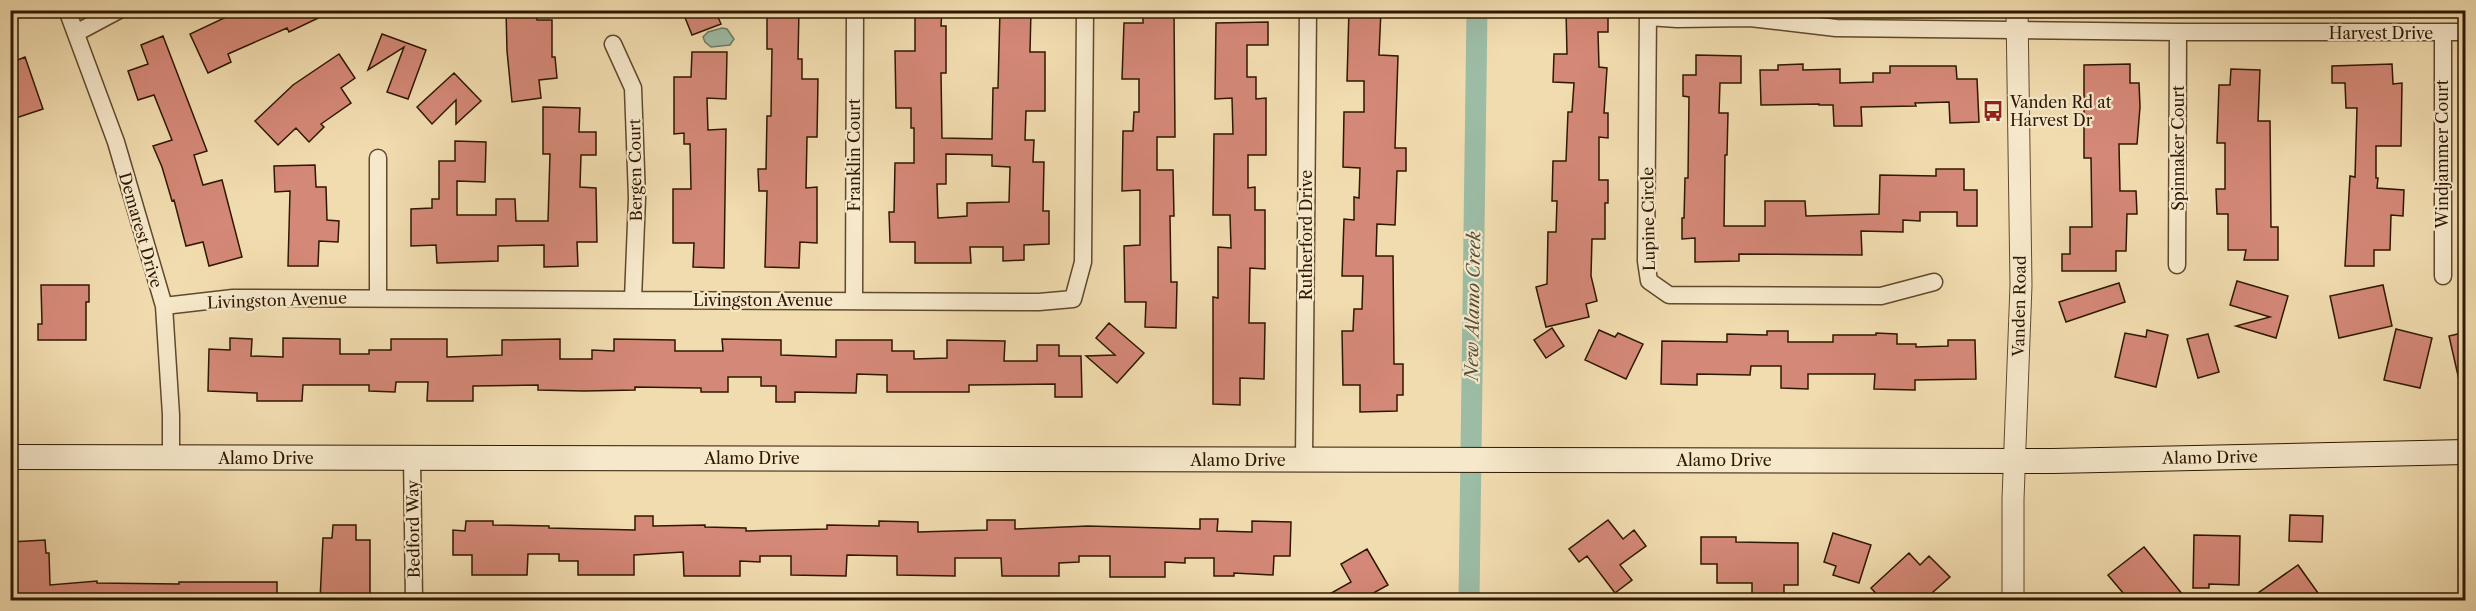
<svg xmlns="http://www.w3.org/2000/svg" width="2476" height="611" font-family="'Libre Caslon Text',serif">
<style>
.water{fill:#9cbca5;stroke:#707a63;stroke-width:1.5}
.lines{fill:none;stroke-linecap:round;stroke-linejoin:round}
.canal{stroke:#9cbca5;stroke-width:21}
.building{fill:#d48877;stroke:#2f1801;stroke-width:1.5;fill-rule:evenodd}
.minor-casing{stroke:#60492c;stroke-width:19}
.tertiary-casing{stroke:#60492c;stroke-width:23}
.secondary-casing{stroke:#2f1801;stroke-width:26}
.minor{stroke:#f6e8cb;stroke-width:16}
.tertiary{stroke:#f6e8cb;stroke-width:21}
.secondary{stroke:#f6e8cb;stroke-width:24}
.labels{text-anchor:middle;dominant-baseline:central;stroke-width:4.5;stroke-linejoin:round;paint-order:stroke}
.street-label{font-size:16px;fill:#2f1801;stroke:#f6e8cb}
.poi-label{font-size:16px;fill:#2f1801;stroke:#f6e8cb;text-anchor:start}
.water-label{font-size:18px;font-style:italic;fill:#55513a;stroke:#f6e8cb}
</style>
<rect width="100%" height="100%" fill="#f1dcaf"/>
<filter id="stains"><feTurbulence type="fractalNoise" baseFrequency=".00333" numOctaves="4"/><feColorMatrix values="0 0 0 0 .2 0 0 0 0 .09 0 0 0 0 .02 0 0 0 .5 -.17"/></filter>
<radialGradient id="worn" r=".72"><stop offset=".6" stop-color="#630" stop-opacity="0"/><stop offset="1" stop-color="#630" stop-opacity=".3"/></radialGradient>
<path class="water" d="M722 28 727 29 734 39 730 45 711 47 705 42 703 37 708 32Z"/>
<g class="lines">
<path class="canal" d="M1469 600 1477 10"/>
</g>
<path class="building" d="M241 10H335L289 32 287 28 228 54 231 62 208 73 190 34Z
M506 10H536L537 20H552V57H555L557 78 539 80 541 98 512 102 507 51Z
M682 10H715L721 24 692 35Z
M767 10H799L798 59H802V79H818L817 137H807L806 188 817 187V243L800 242 799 268 765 267 767 191H759L758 169H766L767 116H771L772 49H767Z
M915 10H942L941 26H946V73H941L942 138 992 139 993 88H998L1000 10H1031L1030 52H1045V111H1026L1025 140H1034L1033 162H1044L1043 211H1049V244L1024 245V260L1003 261V247H970L971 263H915V242H890L889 212H894L895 163H914V128H911V108H896L895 51H915ZM946 154 992 155V166L1010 167 1009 202 967 203V216L938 218 937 184H946Z
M1143 10H1174L1175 137H1157V170H1173L1174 216H1170L1171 282H1177L1176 328 1145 327 1146 302H1125L1124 246 1140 245V190L1122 191 1123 131H1133L1134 112H1139V79H1122L1124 23H1143Z
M1349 10H1381L1379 55 1398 56 1395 148H1406V171H1397L1395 225 1377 224 1376 256H1393L1394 364H1403V395H1397V411L1360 412V385H1343L1342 331H1353L1354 309H1362L1363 276H1342L1344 219 1354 220V197L1359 198 1360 168 1343 167 1344 112H1364V81H1347Z
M1566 10H1608V32H1598L1599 67 1607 68 1604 113H1608V138L1599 137V180H1608V203H1605V239H1592L1591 276 1597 301 1586 304 1589 317 1546 327 1536 287 1547 284 1548 232H1556L1557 201H1552L1553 161H1566L1568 112H1572L1574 83 1553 82 1554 54H1567Z
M1268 22V45H1247V77H1256V99L1266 98V155H1248V188L1255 187V210H1265V269L1250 268 1249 323H1265L1264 379 1240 378V405L1213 404V297L1218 298V247L1231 248 1230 215H1213L1214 134H1233L1232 98 1215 99 1216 23Z
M382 34 426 50 408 99 387 92 404 47 368 70Z
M163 36 207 151 194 155 203 185 222 180 242 257 209 266 203 242 186 246 174 200 172 201 162 167 153 146 172 140 154 95 138 100 128 71 148 64 141 45Z
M692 52H727L726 99 707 98 708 130 726 129 724 268 693 267 694 243H673V189H691L690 144H684V133L674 134V77H691Z
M339 54 355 78 341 88 351 103 321 124 324 127 309 142 296 128 278 145 255 121 293 85Z
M1696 55 1741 56V83H1720L1719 113H1728L1727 155H1725L1724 226H1765V201H1805L1806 216 1879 214 1880 175 1936 176V169H1964V190H1977V226H1957V212H1920V221L1903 220V232L1861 231 1862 255 1739 254V261L1695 262V238L1682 239V218H1684L1685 178H1688L1689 97 1683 96V75H1696Z
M25 57 43 109 10 120V63Z
M1803 64V70L1840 69V83L1873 82V73H1890V66H1956L1957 79H1977L1979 122 1950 123 1949 102 1915 103 1916 106 1861 107 1862 126H1834L1833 105H1819V104L1761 105 1760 70H1778V65Z
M2130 64V83H2139L2140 107 2137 144H2119L2120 191H2136L2137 214H2127L2126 251H2116V271H2062V254H2070V227H2092L2091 158H2084V65Z
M2392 64 2393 84 2402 83 2401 146H2376V178H2378L2377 188 2404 190 2403 216 2391 215 2390 250H2374V266H2345L2350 176 2355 177 2357 108H2346L2345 83H2332V66Z
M2231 69 2260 70 2258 121H2270L2271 227H2278V260H2244L2246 250H2228V214H2217L2216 189H2225V143H2217L2219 85H2230Z
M454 73 481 101 456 124V100L432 124 417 107Z
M543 107 580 108 579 132H596V155H581L580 187 596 188 597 242H577L578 266 544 267V245L498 246V261L437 263 436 245 411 246V209L432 208V199H439V161H455V141L486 142 485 182 457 181V215H496V199H515L516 221H548L550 154H543Z
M315 165 316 187H326L327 220 339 221 338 242 319 241 318 266H288L290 191 275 192 274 166Z
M2237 281 2288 296 2276 338 2236 326 2270 317 2230 305Z
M2119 283 2125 302 2066 322 2059 302Z
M41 285H89V302H86V340H38V324H42Z
M2383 285 2392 326 2339 338 2330 296Z
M1109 323 1144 353 1117 383 1086 356 1115 355 1096 338Z
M1552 328 1564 346 1546 358 1534 340Z
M2396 329 2432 338 2420 388 2384 380Z
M1599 330 1615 337 1618 333 1643 344 1626 379 1585 360Z
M2147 330 2168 335 2156 387 2115 377 2125 333 2146 337Z
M1767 331H1788V342H1833V335H1876V333L1897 334V344H1916V347L1948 346V340H1975L1976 379 1915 380V390L1874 389 1875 374H1808V389L1781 388V366H1751L1750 375 1697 374V385L1661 384 1662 341 1727 342V334L1767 335Z
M2466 332V379L2459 380 2449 336Z
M2208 334 2219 372 2198 378 2187 339Z
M230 338 252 339 251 356 283 357V338L340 339V354H369V350H391V339H447V357L502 355V340L560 339V359H592V350L614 351V339L675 340V351H723L722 339 781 340V355L836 357V340H892V351H914V359L947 358V340L1005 341 1004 361H1037V345H1059V356H1081L1082 397H1055V384L969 385V392H887V375L857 374 856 393 795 392V402H776V386H761V377H728V392H701V388L635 387V390L584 391 538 390V385L473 386V401H427L428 382H396L395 392 369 391V385H303L302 401H257V393L208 391 209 349 230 350Z
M2290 515 2323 516 2322 542 2289 541Z
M635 516H653V526L705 525V527L746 528V531L827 529V525L879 526V521L918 522V532L987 530V520H1015V529L1088 526 1200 529V519H1218L1217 531 1252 532V521L1291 522 1290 556H1274L1273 575 1234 573V576H1214V558H1185V563L1165 562V577H1110V556H1079V562L1059 563V576H1002L1001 558H955V576L897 575V556L847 555 846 576 791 575V556H760V562L740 561V576H684L683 552 634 555V575H578V561H559V554H528L527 575H472V555H453V530L465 531 466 521H493V525L549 526V528L635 530Z
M1608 520 1623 539 1634 530 1646 546 1620 565 1632 580 1615 593 1587 556 1579 562 1569 549Z
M333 525H356V540H370V600H320L323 538H332Z
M1833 533 1871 545 1859 583 1833 575 1836 566 1824 562Z
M2194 535 2240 536 2239 585 2209 584V588H2193Z
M1701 537H1736V542L1798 543V585H1784V595H1752V583H1717V564H1701Z
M45 540 46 553H49L50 585 97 581V583L179 584V582H277V600H10V542Z
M2144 547 2187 600H2129L2108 575Z
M1367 549 1388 585 1361 600H1319L1351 582 1341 564Z
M1909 553 1920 565 1929 556 1950 577 1924 600H1882L1871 588Z
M2298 565 2323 600H2248Z"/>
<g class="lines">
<defs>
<path id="minor" d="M67 10 116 142 164 306 171 415V458
M1648 10 1646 261 1649 281 1669 295 1881 296 1934 282
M1648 17 1677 19 1750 18 1836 28 2178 32H2466
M76 33 119 10
M613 44 633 88 637 198 633 299
M378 158V297
M2177 265 2178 32
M2443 276V33
M854 300 855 10
M164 306 233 298 1039 302 1073 299 1083 262 1085 10
M412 457 414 600
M1304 460 1308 10"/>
<path id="tertiary" d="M2013 600V499L2021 285 2017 10"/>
<path id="secondary" d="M10 457 2053 461 2466 452"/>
</defs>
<use href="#minor" class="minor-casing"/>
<use href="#tertiary" class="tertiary-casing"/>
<use href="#secondary" class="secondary-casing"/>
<use href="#minor" class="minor"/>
<use href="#tertiary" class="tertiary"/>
<use href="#secondary" class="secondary"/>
</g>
<defs>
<symbol id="bus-bare" viewBox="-9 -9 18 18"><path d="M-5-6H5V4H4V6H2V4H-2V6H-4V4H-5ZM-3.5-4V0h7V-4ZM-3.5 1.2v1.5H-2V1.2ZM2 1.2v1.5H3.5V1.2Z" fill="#8f2418" stroke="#f6e8cb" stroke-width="2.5" paint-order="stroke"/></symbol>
</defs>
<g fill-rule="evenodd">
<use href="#bus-bare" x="1978" y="96" width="30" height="30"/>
</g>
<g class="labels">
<g class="street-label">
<text x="2381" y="33">Harvest Drive</text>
<text transform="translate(2178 148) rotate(-90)">Spinnaker Court</text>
<text transform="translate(2442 154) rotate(-90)">Windjammer Court</text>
<text transform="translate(854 155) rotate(-90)">Franklin Court</text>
<text transform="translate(635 170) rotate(-91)">Bergen Court</text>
<text transform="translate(1648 219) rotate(-91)">Lupine Circle</text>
<text transform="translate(141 230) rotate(74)">Demarest Drive</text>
<text transform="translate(1306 235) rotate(-90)">Rutherford Drive</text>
<text transform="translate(277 300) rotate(-2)">Livingston Avenue</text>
<text x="763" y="300">Livingston Avenue</text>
<text transform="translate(2019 306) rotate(-89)">Vanden Road</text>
<text transform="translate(2210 457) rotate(-1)">Alamo Drive</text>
<text x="266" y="458">Alamo Drive</text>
<text x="752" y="458">Alamo Drive</text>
<text x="1238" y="460">Alamo Drive</text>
<text x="1724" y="460">Alamo Drive</text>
<text transform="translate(413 529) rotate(-91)">Bedford Way</text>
</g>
<g class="poi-label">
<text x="2010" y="102">Vanden Rd at<tspan x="2010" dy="18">Harvest Dr</tspan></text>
</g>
<g class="water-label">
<text transform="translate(1473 306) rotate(-89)">New Alamo Creek</text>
</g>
</g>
<rect width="2476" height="611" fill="none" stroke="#f1dcaf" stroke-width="36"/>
<rect x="12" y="12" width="2452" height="587" fill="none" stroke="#2f1801" stroke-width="3"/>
<rect x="18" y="18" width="2440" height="575" fill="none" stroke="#2f1801" stroke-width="1.5"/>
<rect width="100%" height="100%" filter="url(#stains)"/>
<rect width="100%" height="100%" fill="url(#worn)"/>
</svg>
